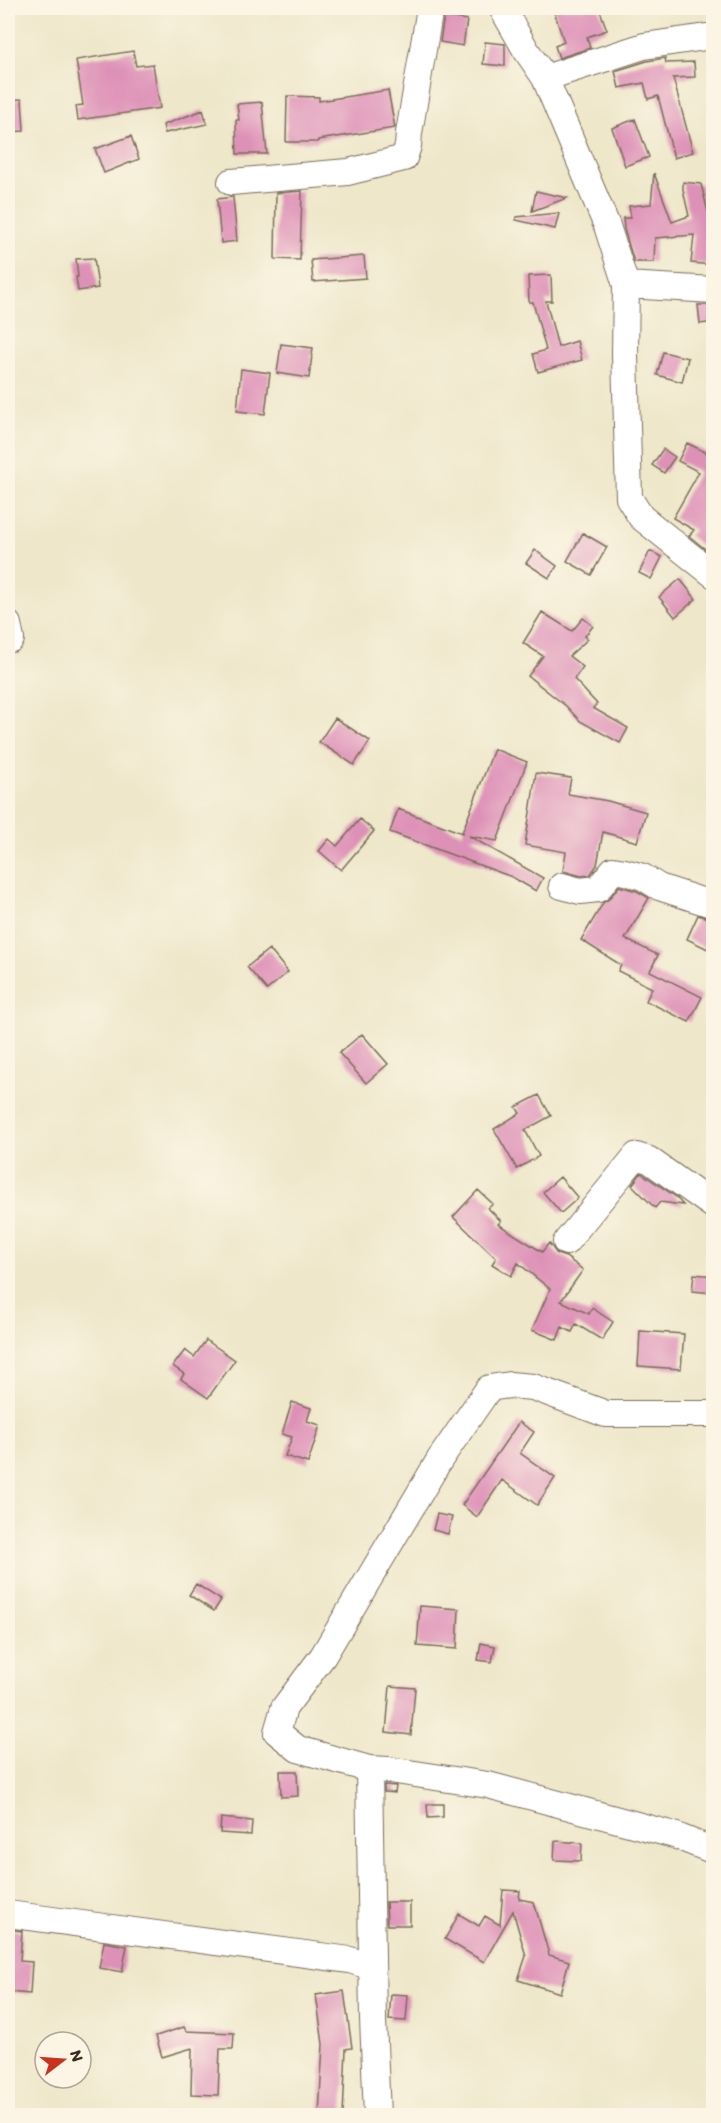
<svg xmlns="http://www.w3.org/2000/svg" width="721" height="2123" font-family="Itim,sans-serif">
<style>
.building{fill:#de91b7}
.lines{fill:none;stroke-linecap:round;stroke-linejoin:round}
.minor-casing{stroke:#7a6c5a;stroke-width:28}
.minor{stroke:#fff;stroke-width:26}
</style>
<rect width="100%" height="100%" fill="#fcf5e5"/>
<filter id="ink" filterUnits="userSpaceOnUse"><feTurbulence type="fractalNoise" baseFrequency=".0167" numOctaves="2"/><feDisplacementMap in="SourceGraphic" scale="12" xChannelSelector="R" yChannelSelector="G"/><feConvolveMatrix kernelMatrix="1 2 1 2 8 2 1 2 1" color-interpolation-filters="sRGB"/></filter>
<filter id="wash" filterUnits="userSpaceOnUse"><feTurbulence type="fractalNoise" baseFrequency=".008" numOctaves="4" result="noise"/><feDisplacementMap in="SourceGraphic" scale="24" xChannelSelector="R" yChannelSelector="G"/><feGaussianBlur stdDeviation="1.35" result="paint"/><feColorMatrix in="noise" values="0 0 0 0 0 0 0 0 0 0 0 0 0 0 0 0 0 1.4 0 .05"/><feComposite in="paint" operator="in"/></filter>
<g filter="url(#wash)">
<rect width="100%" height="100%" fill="#eee7ca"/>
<g id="blocks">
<path class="building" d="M553 8H599L607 30 587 37 590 48 559 58 555 46 564 42Z
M444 16 467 20 463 46 440 42Z
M485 42 505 44V66L483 64Z
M133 51 136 66 153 64 160 108 78 120 76 106 83 105 76 60Z
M665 58 666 63 694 62 695 77 673 78 693 152 674 158 658 96 648 99 644 83 619 88 615 71 647 61Z
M388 90 395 128 318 140V142H286L287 96 319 97V101Z
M22 99 24 131 8 132V100Z
M262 102 267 154H237L236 120H239L237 104Z
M203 110 207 124 165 133 163 125Z
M635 119 649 157 625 166 612 128Z
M131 136 139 159 104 173 95 149Z
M654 173 672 222 689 216 683 190V182L701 184 708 212 714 211V265L691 263 694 235 655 238 654 262H634L624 229 623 218H631L629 206 651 204Z
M302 191 300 260 275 259 276 193Z
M536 191 567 198 532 211Z
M233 197 237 241 221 243 217 199Z
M559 213 555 229 516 220V217Z
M364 256 366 278 313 282 311 260Z
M94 258 98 288 78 291 76 277H78L76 259Z
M551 275 552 301H546L558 347 577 341 582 360 538 372 533 354 546 350 533 302H529L528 276Z
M698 305H714V322L700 324Z
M281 344 313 348 309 378 277 373Z
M663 352 688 358 682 382 657 375Z
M241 369 270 373 265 414 237 411Z
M687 443 709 454 714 446V539L705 549 689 536 694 530 673 518 699 472 678 461Z
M663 449 675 457 664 473 652 465Z
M583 533 607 547 591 575 567 561Z
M535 550 557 566 549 578 526 563Z
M650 551 662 557 651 579 639 573Z
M680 579 696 599 675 617 659 597Z
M542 612 572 631 583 618 593 626 585 636 588 639 569 656 583 667 574 679 597 704 593 708 628 728 620 743 580 721 566 706 528 676 543 656 523 643Z
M335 718 370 741 354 765 319 742Z
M494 749 527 762 497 841 469 836 543 878 536 891 512 877 390 832 398 809 462 833Z
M536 773 571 778 568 794 608 801 646 812 637 842 603 832 597 865 590 875 581 876 563 871 566 852 525 845Z
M360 819 374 831 341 870 319 851 329 839 337 846Z
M619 886 637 891 649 898 625 939 658 955 650 971 702 997 689 1022 646 1001 652 988 618 971 621 965 581 940 603 903 609 899Z
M698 915 714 920V952L687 939Z
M269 949 288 972 267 990 247 967Z
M362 1034 388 1064 366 1083 339 1053Z
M539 1095 551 1116 525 1130 539 1156 517 1169 494 1129 520 1113 516 1107Z
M641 1173 676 1197 683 1205 660 1202 655 1208 632 1185Z
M560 1177 578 1198 561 1213 543 1192Z
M478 1190 493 1204 488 1208 501 1221 498 1224 542 1252 549 1243 557 1254 566 1257 583 1270 561 1301 589 1314 592 1308 613 1322 602 1340 576 1324 572 1332 562 1327 557 1340 532 1330 550 1289 518 1263 511 1276 492 1264 496 1258 453 1217Z
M694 1274 714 1276V1293L692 1291Z
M640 1331 684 1334 681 1369 638 1366Z
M206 1340 235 1360 208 1398 181 1379 184 1374 173 1366 185 1350 194 1357Z
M292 1402 311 1408 307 1421 320 1425 308 1463 285 1456 292 1437 282 1434Z
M519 1422 534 1432 520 1453 555 1478 537 1505 502 1480 477 1517 462 1505Z
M437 1514 452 1517 448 1534 433 1530Z
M196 1584 221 1600 214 1611 189 1595Z
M420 1606 459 1609 457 1649 417 1646Z
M481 1643 495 1646 492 1662 478 1660Z
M390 1686 415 1688 411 1735 386 1732Z
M280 1771H297L298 1796 281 1797Z
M384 1785 396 1786 395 1793 384 1792Z
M427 1804H443V1817L428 1818Z
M221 1818 252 1821 251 1835 220 1833Z
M555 1841 582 1843 581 1861 554 1860Z
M503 1890 520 1891 519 1899 534 1902 549 1955 569 1961 560 1993 518 1980 526 1956 513 1911 484 1962 445 1939 459 1914 479 1926 485 1916 500 1925Z
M386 1902H410V1925H387Z
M8 1929 22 1931 20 1961 32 1962 30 1994 8 1992Z
M104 1942 127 1946 122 1972 99 1968Z
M344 1991 352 2048 346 2049 343 2115H319L323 2044 316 1995Z
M391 1994 408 1995 406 2021 389 2020Z
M184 2027 186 2031 234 2033 233 2049H220L218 2095 191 2094 192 2048 162 2057 156 2036Z"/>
</g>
</g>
<g filter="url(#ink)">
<use href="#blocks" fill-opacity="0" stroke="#7a6c5a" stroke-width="1.5"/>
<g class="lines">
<defs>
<path id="minor" d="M502 8 526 50 545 78 607 226 626 285 625 354 629 498 641 517 714 575
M545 78 644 46 706 37
M231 182 348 172 404 158 408 146 409 133 430 8
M626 285 714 290
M8 624 11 639
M562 886 580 891 598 889 613 870 625 872 643 877 659 887 714 905
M566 1242 636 1156 649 1160 714 1206
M714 1414H606L533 1387 510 1385 489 1388 440 1459 323 1656 284 1708 277 1732 298 1749 369 1769 389 1770 488 1785 674 1835 714 1851
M369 1769 373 2019 377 2116
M8 1914 350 1960 372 1967"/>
</defs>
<use href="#minor" class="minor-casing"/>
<use href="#minor" class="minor"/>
</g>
</g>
<rect width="721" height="2123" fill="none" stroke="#fcf5e5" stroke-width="30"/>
<g transform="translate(63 2060) rotate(73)"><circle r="28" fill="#fcf5e5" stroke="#afa495" stroke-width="1.5"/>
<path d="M0-4.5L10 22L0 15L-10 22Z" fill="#c8321e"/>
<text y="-9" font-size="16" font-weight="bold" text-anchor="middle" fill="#3b2a1e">N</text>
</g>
</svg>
